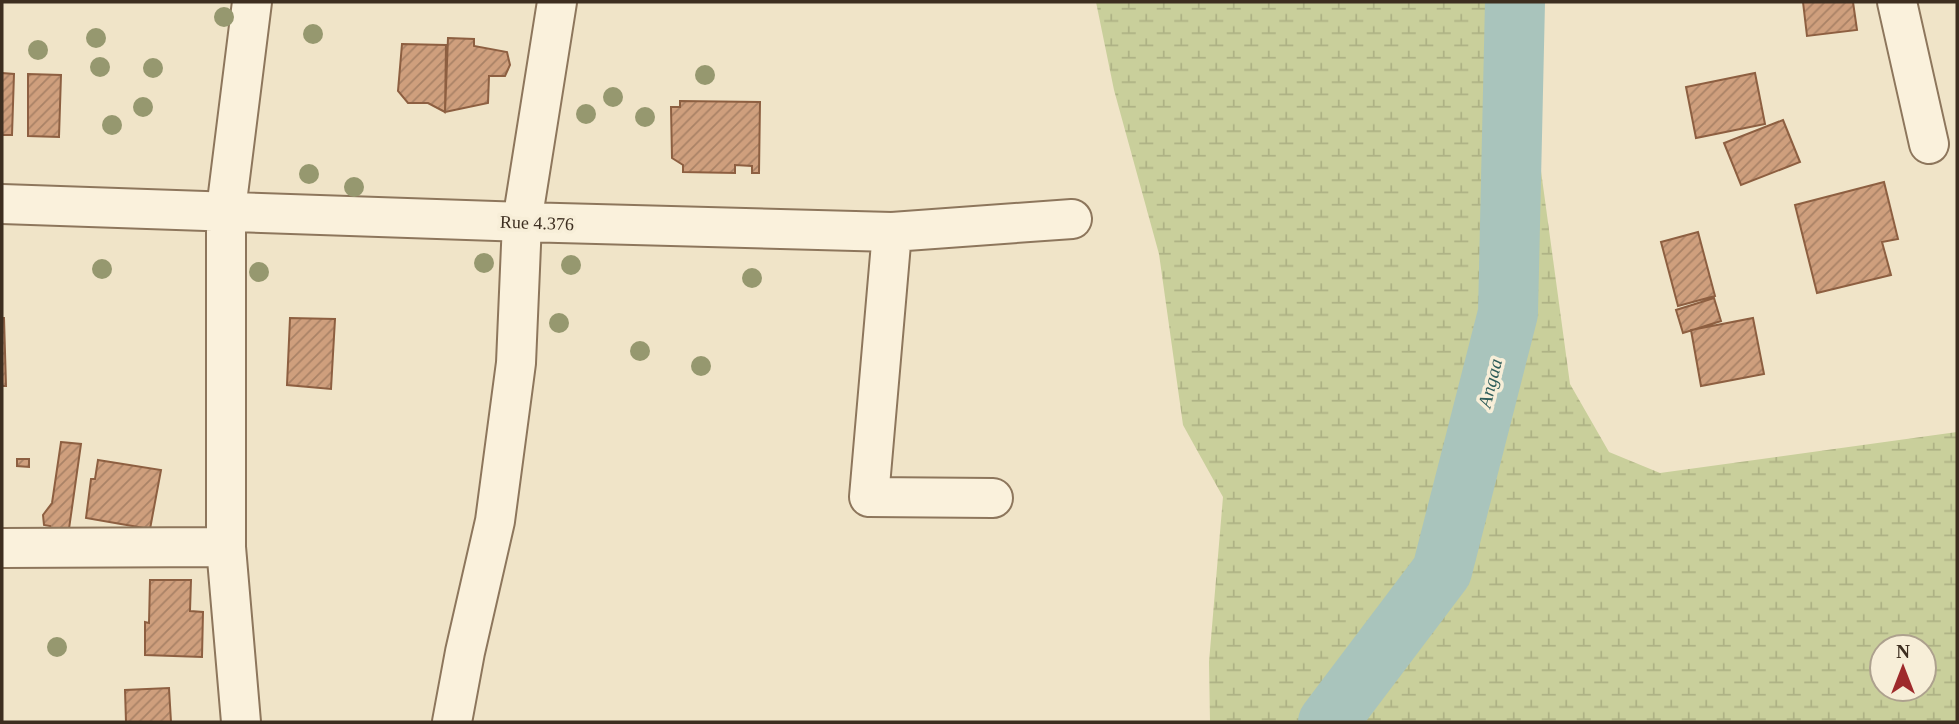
<svg xmlns="http://www.w3.org/2000/svg" width="1959" height="724" font-family="Georgia,serif">
<style>
.wetland{fill:url(#wetland-marsh);fill-rule:evenodd}
.lines{fill:none;stroke-linecap:round;stroke-linejoin:round}
.river{stroke:#a9c4bc;stroke-width:60}
.building{fill:url(#building-hatch);stroke:#8d5f41;stroke-width:2}
.minor-casing{stroke:#8d765c;stroke-width:42}
.minor{stroke:#faf1dc;stroke-width:38}
.tree{fill:#96986f}
.labels{text-anchor:middle;dominant-baseline:central;stroke-width:7;stroke-linejoin:round;paint-order:stroke}
.street-label{font-size:18px;fill:#3d2e20;stroke:#f7eed8}
.water-label{font-size:19px;font-style:italic;fill:#2f5d5a;stroke:#f7eed8}
</style>
<defs>
<pattern id="wetland-marsh" width="20" height="14" patternUnits="userSpaceOnUse" patternTransform="scale(1.75)"><rect width="20" height="14" fill="#c9cf9b"/><path d="M1 5h8M5 5V1M11 12h8M15 12V8" fill="none" stroke="#aeb285"/></pattern>
<pattern id="building-hatch" width="6" height="6" patternUnits="userSpaceOnUse" patternTransform="scale(1.75)"><rect width="6" height="6" fill="#cf9f7d"/><path d="M-1 1l2-2M0 6l6-6M5 7l2-2" fill="none" stroke="#a98266"/></pattern>
</defs>
<rect width="100%" height="100%" fill="#f0e4c8"/>
<path class="wetland" d="M1096 2H1518L1570 384 1609 452 1660 473 1957 432V722H1210L1209 662 1223 497 1183 425 1159 254 1114 90ZM1882 647H1924V689H1882Z"/>
<g class="lines">
<path class="river" d="M1328 722 1442 571 1508 313 1515 2"/>
</g>
<path class="building" d="M1803 2H1853L1857 30 1807 36Z
M448 38 474 39V46L507 52 510 65 505 76H489L488 103 445 112Z
M402 44 446 45 445 112 428 103H408L398 91Z
M2 73 14 74 12 135H2Z
M1755 73 1765 124 1696 138 1686 87Z
M28 74 61 75 59 137 28 136Z
M680 101 760 102 759 173H752V166L735 165V173L683 172V165L672 158 671 107H680Z
M1783 120 1800 162 1741 185 1724 143Z
M1884 182 1898 239 1882 242 1891 275 1817 293 1795 205Z
M1698 232 1715 296 1678 306 1661 242Z
M1714 298 1721 321 1683 333 1676 310Z
M2 318H4L6 386H2Z
M290 318 335 319 331 389 287 385Z
M1753 318 1764 374 1701 386 1691 330Z
M61 442 81 444 68 536 49 534 50 526 44 525 43 515 52 503Z
M17 459H29V467L17 466Z
M98 460 161 470 150 529 86 518 91 479H95Z
M150 580H191L190 611 203 612 202 657 145 655V622L149 623Z
M169 688 171 722H126L125 690Z"/>
<g class="lines">
<defs>
<path id="minor" d="M1897 2 1929 144
M2 204 522 222 892 232 1072 219
M892 232 869 497 993 498
M2 548 226 547
M241 722 226 547V210L252 2
M452 722 465 652 495 521 516 363 522 222 557 2"/>
</defs>
<use href="#minor" class="minor-casing"/>
<use href="#minor" class="minor"/>
</g>
<g class="tree">
<circle cx="224" cy="17" r="10"/>
<circle cx="313" cy="34" r="10"/>
<circle cx="96" cy="38" r="10"/>
<circle cx="38" cy="50" r="10"/>
<circle cx="100" cy="67" r="10"/>
<circle cx="153" cy="68" r="10"/>
<circle cx="705" cy="75" r="10"/>
<circle cx="613" cy="97" r="10"/>
<circle cx="143" cy="107" r="10"/>
<circle cx="586" cy="114" r="10"/>
<circle cx="645" cy="117" r="10"/>
<circle cx="112" cy="125" r="10"/>
<circle cx="309" cy="174" r="10"/>
<circle cx="354" cy="187" r="10"/>
<circle cx="484" cy="263" r="10"/>
<circle cx="571" cy="265" r="10"/>
<circle cx="102" cy="269" r="10"/>
<circle cx="259" cy="272" r="10"/>
<circle cx="752" cy="278" r="10"/>
<circle cx="559" cy="323" r="10"/>
<circle cx="640" cy="351" r="10"/>
<circle cx="701" cy="366" r="10"/>
<circle cx="57" cy="647" r="10"/>
</g>
<g class="labels">
<g class="street-label">
<text transform="translate(537 223) rotate(2)">Rue 4.376</text>
</g>
<g class="water-label">
<text transform="translate(1490 383) rotate(-76)">Angaa</text>
</g>
</g>
<rect width="1959" height="724" fill="none" stroke="#3d2e20" stroke-width="7"/>
<g transform="translate(1903 668)"><circle r="33" fill="#f7eed8" stroke="#ada18e" stroke-width="2"/>
<path d="M0-5L12 26L0 18L-12 26Z" fill="#9e2a2b"/>
<text y="-10" font-size="19" font-weight="bold" text-anchor="middle" fill="#3d2e20">N</text>
</g>
</svg>
